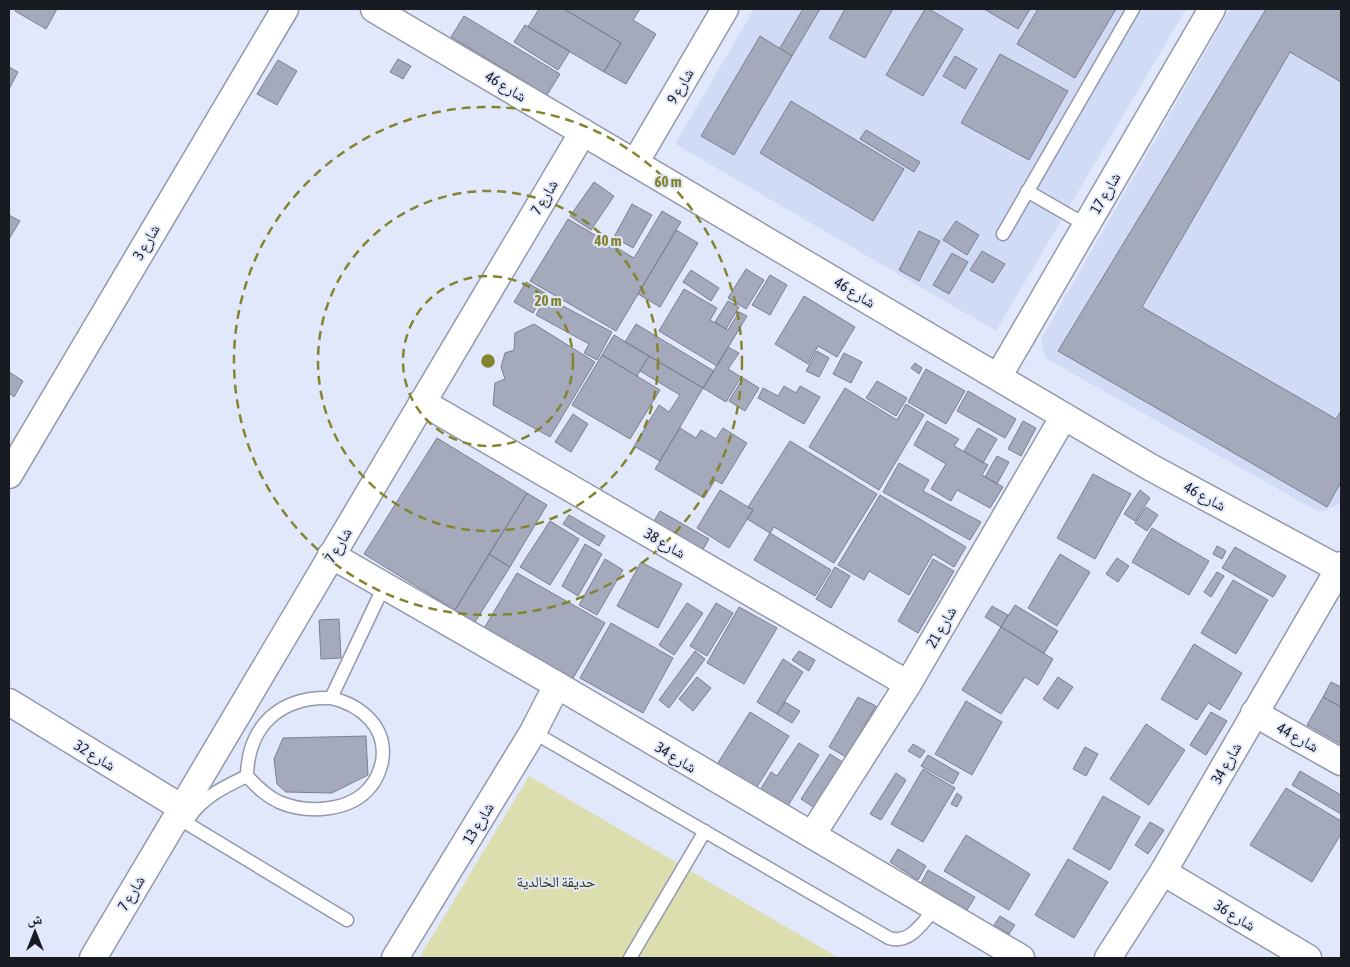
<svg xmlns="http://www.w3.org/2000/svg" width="1350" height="967" font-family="'Asap Condensed','Noto Naskh Arabic',sans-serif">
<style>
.built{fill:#d2dbf6}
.green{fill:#dcdeaf}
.building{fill:#a4aabc;stroke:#7a7f91}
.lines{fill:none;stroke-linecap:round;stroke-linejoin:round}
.service-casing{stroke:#9399ac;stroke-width:15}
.minor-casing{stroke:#9399ac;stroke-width:29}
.service{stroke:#fff;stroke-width:12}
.minor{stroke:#fff;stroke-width:26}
.ring{fill:none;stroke:#84842e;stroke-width:2.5;stroke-dasharray:9 6}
.labels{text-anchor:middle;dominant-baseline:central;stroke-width:4;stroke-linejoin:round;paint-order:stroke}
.street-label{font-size:15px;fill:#181b22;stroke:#e2e8fc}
.park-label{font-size:15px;fill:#32320f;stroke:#e2e8fc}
.centre{fill:#84842e;stroke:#e2e8fc;stroke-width:2.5}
.ring-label{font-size:15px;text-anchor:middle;font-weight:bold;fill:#84842e;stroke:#e2e8fc;stroke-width:4;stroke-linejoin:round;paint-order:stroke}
</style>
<rect width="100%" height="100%" fill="#e2e8fc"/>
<path class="built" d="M754 9H1186L996 331 675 144Z
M1230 9H1341V501L1338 505 1319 512 1045 358 1041 339Z"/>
<path class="green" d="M529 776 839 958H419Z"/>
<path class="building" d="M16 9H57L46 29 15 11Z
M539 9H564L621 43 604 72 528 27Z
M567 9H640L633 20 656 34 626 84 604 72 621 43 566 10Z
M803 9H820L792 56 780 48Z
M845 9H893L865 58 829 38Z
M925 9H929L963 29 923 96 886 75Z
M984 9H1030L1018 29Z
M1038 9H1116L1075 78 1017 44Z
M1266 9H1341V82L1290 52 1142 307 1336 419 1341 411V482L1327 507 1058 351Z
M464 16 560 74 547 95 451 37Z
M525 25 570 51 558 70 514 42Z
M760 36 792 56 734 155 701 136Z
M1000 54 1068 91 1029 160 961 123Z
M955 56 977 69 965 89 943 76Z
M398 59 411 66 403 79 390 72Z
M278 60 297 71 277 105 257 94Z
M9 67 18 72 9 89Z
M791 101 904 169 873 221 760 153Z
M866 130 920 162 914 172 860 139Z
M594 182 614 196 591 230 570 216Z
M632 204 652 215 633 248 614 237Z
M662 211 681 222 616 331 530 281 568 219 634 258Z
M9 215 20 221 9 239Z
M956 221 979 235 967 255 943 240Z
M676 230 698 243 660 307 638 294Z
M919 231 940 241 919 281 899 270Z
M982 251 1005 264 993 283 970 270Z
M952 253 968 262 949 294 933 285Z
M746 269 764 280 746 309 728 298Z
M691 270 719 288 711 301 683 282Z
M770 275 787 285 770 315 752 305Z
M526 282 545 293 533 313 514 302Z
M684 289 717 308 710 320 728 330 739 312 747 316 717 366 659 331Z
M804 296 855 327 837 357 818 346 808 364 775 344Z
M546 297 612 332 597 360 584 353 589 344 536 315Z
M728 301 739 307 726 329 715 322Z
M534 324 595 362 550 437 493 405 495 383 505 379 501 367 505 353 514 350 515 333Z
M636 324 714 371 703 388 625 342Z
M614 335 649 356 637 376 602 355Z
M728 347 739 353 728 369 741 377 726 402 703 388Z
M817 351 829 358 819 377 806 371Z
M844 353 862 362 851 383 833 374Z
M602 355 660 390 630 439 572 405Z
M649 356 703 388 660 461 634 446 659 405 669 412 680 395 640 371Z
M915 363 922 368 919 374 911 368Z
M926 369 965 391 946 424 908 402Z
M9 372 23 381 14 397 9 393Z
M743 378 759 388 745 411 729 401Z
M877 381 907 398 896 416 866 398Z
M784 386 796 393 800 386 820 397 804 424 758 398 763 388 778 396Z
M845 388 897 420 906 404 924 415 879 490 809 447Z
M968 391 1016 419 1005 438 957 411Z
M573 414 588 424 571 452 555 442Z
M927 421 959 439 954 446 988 465 982 475 1003 487 990 508 957 490 951 501 931 489 946 464 914 445Z
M1023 421 1036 428 1021 456 1008 449Z
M680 428 696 438 701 430 716 439 723 428 747 443 722 484 715 480 704 498 655 469Z
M978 428 997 439 983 463 964 451Z
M437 438 527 493 455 610 364 554Z
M790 441 877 494 834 563 774 527 770 533 747 519 753 510 748 507Z
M997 456 1009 462 997 484 985 477Z
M899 463 929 480 923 491 981 522 970 540 883 492Z
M1093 474 1131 494 1095 559 1057 538Z
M720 490 753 510 729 548 697 528Z
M1140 490 1150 498 1135 521 1124 514Z
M527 493 547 505 510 567 489 554Z
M880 495 966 547 954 567 933 554 909 595 869 571 864 580 838 565Z
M1146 507 1158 515 1147 531 1135 523Z
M660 511 709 539 702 551 653 523Z
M569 515 605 536 599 546 563 524Z
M550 521 579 539 550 585 520 567Z
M1152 528 1209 561 1189 595 1132 562Z
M770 533 831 570 815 596 754 560Z
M585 544 602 554 578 596 562 586Z
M1217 546 1226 551 1222 559 1213 554Z
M1235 547 1286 576 1273 597 1222 568Z
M489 554 510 567 475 622 455 610Z
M1060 554 1090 572 1057 626 1028 608Z
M1117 558 1129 566 1118 582 1106 574Z
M605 559 623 570 597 615 579 605Z
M933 559 954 571 918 633 898 621Z
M641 562 682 584 658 628 617 606Z
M835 567 850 576 831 608 816 599Z
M1217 572 1224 576 1211 597 1204 592Z
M517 573 605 623 572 680 483 630Z
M1233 580 1268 600 1236 654 1201 633Z
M687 603 703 613 674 655 659 645Z
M716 603 733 613 707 656 690 646Z
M1015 605 1058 631 1044 653 1001 627Z
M992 606 1008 615 1001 627 985 617Z
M739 607 777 628 744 684 707 663Z
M339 619 341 658 321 659 319 620Z
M611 623 673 658 643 713 580 678Z
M1001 627 1053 659 1038 685 1025 677 1001 714 962 690Z
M1194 644 1242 673 1220 710 1208 703 1197 720 1161 699Z
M695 651 705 659 669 708 659 700Z
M799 651 815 660 809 671 792 660Z
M783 659 803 672 777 714 757 702Z
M697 677 711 688 693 711 679 699Z
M1058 677 1073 687 1058 709 1043 699Z
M1331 682 1341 687V707L1323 697Z
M858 697 876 706 846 757 829 747Z
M1323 697 1341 707V744L1307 725Z
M966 701 1002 722 972 775 935 754Z
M785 702 800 711 792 723 777 714Z
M750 712 789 736 755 790 716 766Z
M1211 712 1227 721 1206 755 1190 745Z
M1146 724 1185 750 1149 805 1110 779Z
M366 736 368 775 332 793 286 792 277 784 274 759 283 738Z
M799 743 819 755 786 809 759 792 771 772 777 776Z
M913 744 925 751 920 758 908 751Z
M1085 747 1098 754 1086 776 1073 769Z
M830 754 844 763 815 808 801 799Z
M928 755 959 773 953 784 921 766Z
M923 769 955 788 923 842 891 824Z
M1300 771 1341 795V814L1292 785Z
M896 773 906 780 881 820 870 814Z
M1286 788 1341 821V834L1312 882 1250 845Z
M957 793 962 797 957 807 951 804Z
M1103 796 1140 817 1110 870 1073 849Z
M1150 822 1164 830 1148 854 1135 845Z
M966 835 1030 874 1009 910 944 871Z
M898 849 926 866 918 880 890 862Z
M1068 859 1108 882 1074 938 1035 915Z
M928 870 975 897 967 910 921 883Z
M1000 916 1015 925 1009 934 994 925Z"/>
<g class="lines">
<defs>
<path id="service" d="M1027 191 1086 225
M1003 234 1133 9
M533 732 889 938C910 945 924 921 936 907
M247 776C248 726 280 696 331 698L384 586
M178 818 347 920
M189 818C203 797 224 787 247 776 257 787 266 796 279 802 307 814 351 812 371 786 377 779 380 770 382 762 388 727 361 705 331 698
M630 958 705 831"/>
<path id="minor" d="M374 9 1150 467 1339 569
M635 163 725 9
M998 377 1212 9
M422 402 908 684
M9 475 285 9
M331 555 557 685 1021 958
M9 702 182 808
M1254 713 1341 762
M812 835 908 684 1064 416
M1163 872 1308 958
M93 958 583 132
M395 958 533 732 557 685
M1108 958 1163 872 1341 565"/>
</defs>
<use href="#service" class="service-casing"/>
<use href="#minor" class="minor-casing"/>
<use href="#service" class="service"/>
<use href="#minor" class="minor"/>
</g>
<g class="ring">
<circle cx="488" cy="361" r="85"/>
<circle cx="488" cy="361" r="170"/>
<circle cx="488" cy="361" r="254"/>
</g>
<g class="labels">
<g class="street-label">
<text transform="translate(506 86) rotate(31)">شارع 46</text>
<text transform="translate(680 86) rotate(-60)">شارع 9</text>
<text transform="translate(1105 193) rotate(-60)">شارع 17</text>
<text transform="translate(544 197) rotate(-59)">شارع 7</text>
<text transform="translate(146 242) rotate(-60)">شارع 3</text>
<text transform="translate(855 292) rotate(31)">شارع 46</text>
<text transform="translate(1205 496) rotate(28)">شارع 46</text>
<text transform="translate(665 543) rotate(30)">شارع 38</text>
<text transform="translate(338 545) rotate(-59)">شارع 7</text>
<text transform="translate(941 627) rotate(-60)">شارع 21</text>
<text transform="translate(1298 737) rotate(29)">شارع 44</text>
<text transform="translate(95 755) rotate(31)">شارع 32</text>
<text transform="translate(676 757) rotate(31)">شارع 34</text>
<text transform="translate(1226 763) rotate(-60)">شارع 34</text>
<text transform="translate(478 823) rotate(-59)">شارع 13</text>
<text transform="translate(131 893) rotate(-59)">شارع 7</text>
<text transform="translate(1235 915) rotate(31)">شارع 36</text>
</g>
<g class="park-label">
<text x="556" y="881">حديقة الخالدية</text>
</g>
</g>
<circle cx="488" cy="361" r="8" class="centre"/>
<g class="ring-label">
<text x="668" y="187">60 m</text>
<text x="608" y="246">40 m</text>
<text x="548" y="306">20 m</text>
</g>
<rect width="1350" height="967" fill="none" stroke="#181b22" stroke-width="20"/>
<g transform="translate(35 932)" stroke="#e2e8fc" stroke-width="4" paint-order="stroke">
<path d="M0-4L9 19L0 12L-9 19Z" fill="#181b22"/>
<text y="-8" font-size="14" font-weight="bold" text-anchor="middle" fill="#181b22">ش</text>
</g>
</svg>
